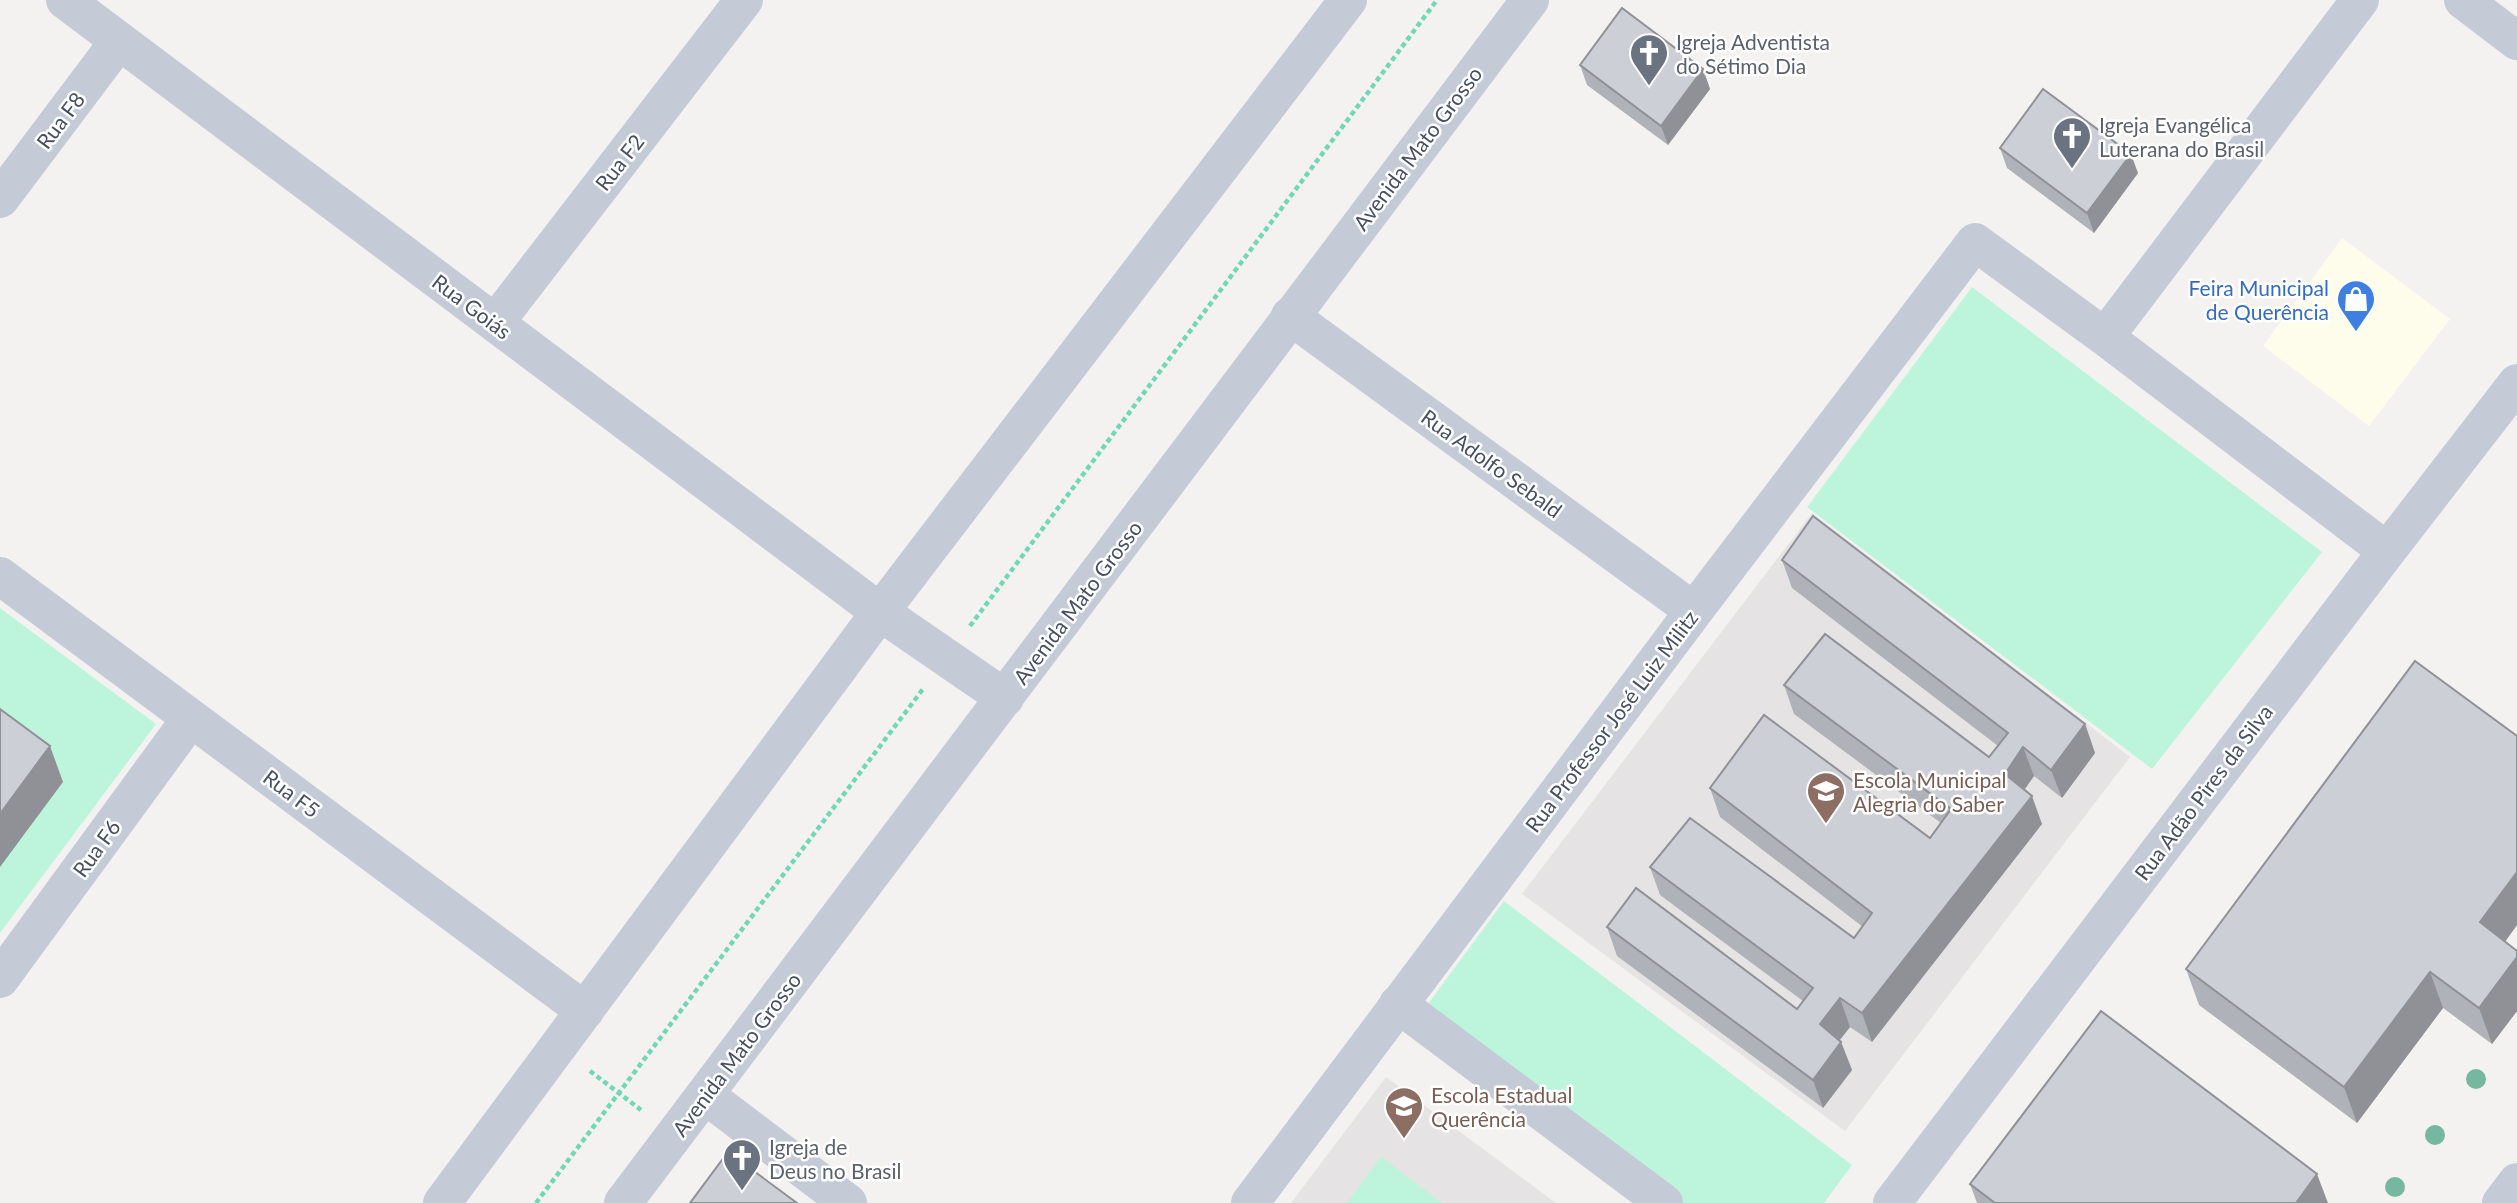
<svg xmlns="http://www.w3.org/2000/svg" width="2517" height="1203" font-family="Lato,sans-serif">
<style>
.commercial{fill:#fefceb}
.education{fill:#e5e3e3}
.green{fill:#bdf5dc}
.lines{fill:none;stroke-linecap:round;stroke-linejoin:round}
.path{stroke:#71d7b6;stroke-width:4.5;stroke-dasharray:5 3.5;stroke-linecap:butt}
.minor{stroke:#c4cbd7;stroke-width:38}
.tertiary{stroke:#c4cbd7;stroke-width:38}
.tree{fill:#75b7a1}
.wall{fill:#b0b2b9}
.shaded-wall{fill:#909196}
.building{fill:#cdcfd7;stroke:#909196;stroke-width:2}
.labels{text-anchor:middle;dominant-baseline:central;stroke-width:5;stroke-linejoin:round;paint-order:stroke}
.worship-label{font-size:21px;fill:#5b616d;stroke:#fff;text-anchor:start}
.street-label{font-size:21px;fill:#475061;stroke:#fff}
.shop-label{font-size:21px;fill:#366cbe;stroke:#fff;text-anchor:end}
.education-label{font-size:21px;fill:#785e54;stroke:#fff;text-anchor:start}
</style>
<rect width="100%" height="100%" fill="#f4f2f1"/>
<path class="commercial" d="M2342 238 2450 319 2369 426 2263 346Z"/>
<path class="education" d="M1812 513 2130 757 1845 1131 1522 894Z
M1386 1077 1556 1203H1291Z"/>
<path class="green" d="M1972 287 2322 552 2152 769 1807 507Z
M0 608 156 724 0 933Z
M1504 901 1852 1165 1824 1203H1682L1425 1008Z
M1381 1157 1442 1203H1347Z"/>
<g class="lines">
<path class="path" d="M970 626 1437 0
M590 1071 641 1110
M536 1203 923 689"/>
<path class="minor" d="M0 199 119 41
M1290 316 1694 611
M495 323 744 0
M2105 337 2360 0
M0 576 585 1011
M0 979 191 718
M1398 1004 1664 1203
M705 1095 848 1203
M1250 1203 1694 611 1975 242 2105 337 2387 551
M1892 1203 2387 551 2517 383"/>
<path class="tertiary" d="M65 0 880 612 1005 698
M2463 0 2517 41
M442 1203 880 612 1348 0
M623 1203 1530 0
M2501 1203 2517 1182"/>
</g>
<g class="tree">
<circle cx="2476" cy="1079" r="10"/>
<circle cx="2435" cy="1135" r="10"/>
<circle cx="2395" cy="1187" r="10"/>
</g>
<path class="wall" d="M1580 65 1703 69 1710 89 1668 145 1587 85Z
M2000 148 2138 173 2094 233 2007 168Z
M1782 560 2085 724 2095 753 2062 798 2034 776 2024 790 2042 824 1872 1042 1850 1027 1840 1040 1841 1042 1852 1070 1823 1108 1617 956 1607 927 1797 1009 1803 1001 1660 895 1650 867 1854 938 1863 927 1720 817 1710 788 1930 838 1941 823 1794 714 1784 685 1989 757 1998 746 1792 588Z
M2517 736V925L2505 942 2517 951V1011L2492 1044 2443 1008 2357 1123 2199 1005 2186 969Z
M1970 1184 2328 1203H1977Z"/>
<path class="shaded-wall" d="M1703 69 1710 89 1668 145 1661 126Z
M2131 154 2138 173 2094 233 2087 213Z
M2085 724 2095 753 2062 798 2051 770Z
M50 746 63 782 0 867V814Z
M2023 747 2034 776 2015 803 2005 774Z
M2032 796 2042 824 1872 1042 1862 1013Z
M2517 872V925L2493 958 2480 922Z
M2517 957V1011L2492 1044 2479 1008Z
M2430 972 2443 1008 2357 1123 2344 1087Z
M1840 998 1850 1027 1830 1052 1820 1024Z
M1841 1042 1852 1070 1823 1108 1813 1080Z
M2317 1174 2328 1203H2296Z"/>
<path class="building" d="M1622 8 1703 69 1661 126 1580 65Z
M2043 89 2131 154 2087 213 2000 148Z
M1813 516 2085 724 2051 770 2023 747 2005 774 2032 796 1862 1013 1840 998 1820 1024 1841 1042 1813 1080 1607 927 1636 888 1797 1009 1813 988 1650 867 1690 818 1854 938 1872 913 1710 788 1764 715 1930 838 1951 809 1784 685 1825 634 1989 757 2008 733 1782 560Z
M2415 661 2517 736V872L2480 922 2517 951V957L2479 1008 2430 972 2344 1087 2186 969Z
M0 709 50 746 0 814Z
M2101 1011 2317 1174 2296 1203H1995L1970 1184Z
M728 1152 797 1203H690Z"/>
<defs>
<symbol id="church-pin" viewBox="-11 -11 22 30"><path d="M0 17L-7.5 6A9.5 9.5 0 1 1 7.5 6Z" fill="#6b7280" stroke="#fff"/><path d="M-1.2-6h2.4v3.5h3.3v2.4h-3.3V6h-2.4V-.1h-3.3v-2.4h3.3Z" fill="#fff"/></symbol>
<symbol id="shop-pin" viewBox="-11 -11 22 30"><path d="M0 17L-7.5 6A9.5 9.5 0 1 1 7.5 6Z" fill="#3f7fe0" stroke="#fff"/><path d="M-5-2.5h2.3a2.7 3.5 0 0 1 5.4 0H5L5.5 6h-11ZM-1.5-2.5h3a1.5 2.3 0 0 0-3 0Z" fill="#fff"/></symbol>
<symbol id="school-pin" viewBox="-11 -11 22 30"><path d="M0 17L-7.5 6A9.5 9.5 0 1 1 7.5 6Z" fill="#8d6e63" stroke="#fff"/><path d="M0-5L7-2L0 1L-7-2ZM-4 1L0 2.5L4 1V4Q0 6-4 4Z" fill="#fff"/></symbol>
</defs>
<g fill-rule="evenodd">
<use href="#church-pin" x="1627" y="31" width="44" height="60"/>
<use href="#church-pin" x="2050" y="114" width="44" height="60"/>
<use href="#shop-pin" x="2334" y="277" width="44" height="60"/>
<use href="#school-pin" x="1804" y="769" width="44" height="60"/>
<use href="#school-pin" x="1382" y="1084" width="44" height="60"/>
<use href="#church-pin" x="720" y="1136" width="44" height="60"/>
</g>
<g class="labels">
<g class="worship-label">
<text x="1676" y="41">Igreja Adventista<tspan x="1676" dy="24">do Sétimo Dia</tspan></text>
<text x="2099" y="124">Igreja Evangélica<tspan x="2099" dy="24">Luterana do Brasil</tspan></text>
<text x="769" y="1146">Igreja de<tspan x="769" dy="24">Deus no Brasil</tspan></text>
</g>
<g class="street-label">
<text transform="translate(60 120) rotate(-53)">Rua F8</text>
<text transform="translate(1417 148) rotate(-53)">Avenida Mato Grosso</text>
<text transform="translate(619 162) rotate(-52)">Rua F2</text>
<text transform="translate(472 306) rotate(37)">Rua Goiás</text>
<text transform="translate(1492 463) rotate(36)">Rua Adolfo Sebald</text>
<text transform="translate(1077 602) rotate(-53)">Avenida Mato Grosso</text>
<text transform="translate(1611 721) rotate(-53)">Rua Professor José Luiz Militz</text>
<text transform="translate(2203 792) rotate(-53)">Rua Adão Pires da Silva</text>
<text transform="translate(292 793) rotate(37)">Rua F5</text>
<text transform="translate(96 848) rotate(-54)">Rua F6</text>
<text transform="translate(736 1054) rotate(-53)">Avenida Mato Grosso</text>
</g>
<g class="shop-label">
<text x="2329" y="287">Feira Municipal<tspan x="2329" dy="24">de Querência</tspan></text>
</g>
<g class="education-label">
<text x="1853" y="779">Escola Municipal<tspan x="1853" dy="24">Alegria do Saber</tspan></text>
<text x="1431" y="1094">Escola Estadual<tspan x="1431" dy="24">Querência</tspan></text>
</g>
</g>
</svg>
